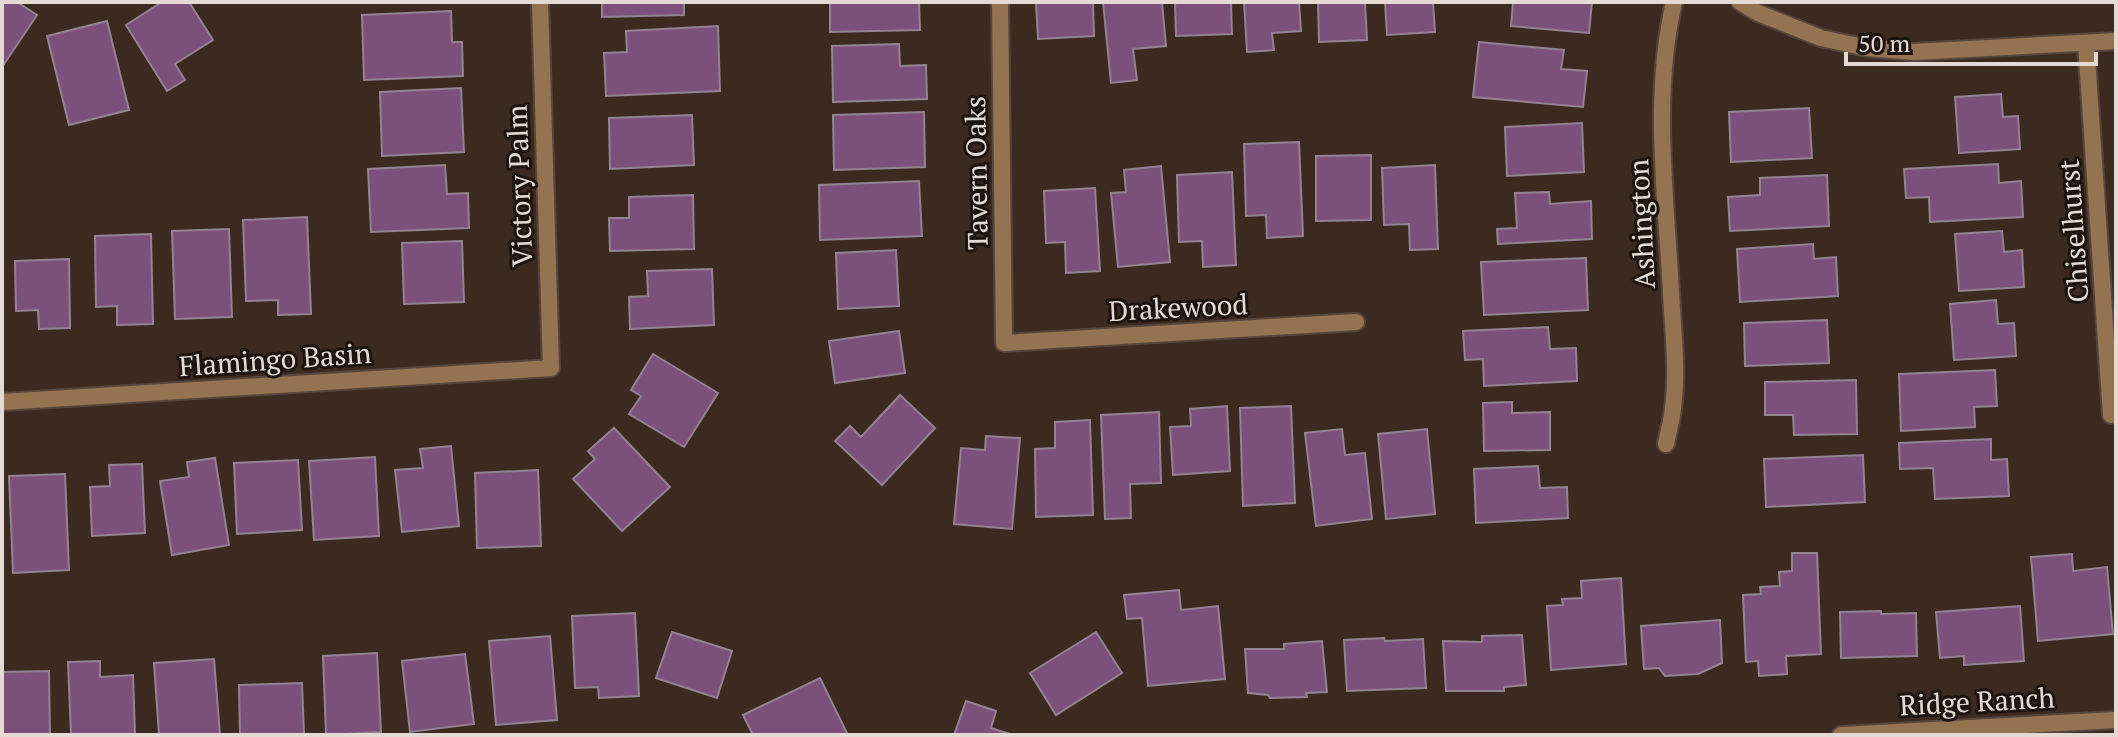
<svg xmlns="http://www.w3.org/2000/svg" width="2118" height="737" font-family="'PT Serif',serif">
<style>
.building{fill:#7b517b;stroke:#938292;stroke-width:2}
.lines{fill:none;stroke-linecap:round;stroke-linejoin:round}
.street-casing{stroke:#57463d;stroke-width:20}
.street{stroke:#947450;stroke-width:16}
.labels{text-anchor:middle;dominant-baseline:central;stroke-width:6;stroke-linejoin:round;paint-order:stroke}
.street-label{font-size:28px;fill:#e5d9d3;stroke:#1d1410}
</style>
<rect width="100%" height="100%" fill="#3c2a20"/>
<path class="building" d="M2 2H17L37 15 2 67Z
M162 2H189L213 40 175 64 185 80 167 91 126 25Z
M602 2H684V15L602 17Z
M830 2H919L920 30 830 32Z
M1036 2H1093L1094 36 1038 39Z
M1103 2H1162L1166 46 1133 49 1137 80 1111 83Z
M1175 2H1231L1232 34 1176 36Z
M1244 2H1299L1301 31 1272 33 1274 50 1247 52Z
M1318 2H1365L1367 40 1319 42Z
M1385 2H1433L1435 32 1387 35Z
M1513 2H1592L1589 33 1511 26Z
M451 11 452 42H462L463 76 364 80 362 15Z
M107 21 129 110 69 125 47 36Z
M718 26 720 91 606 96 604 53 627 52 626 31Z
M1479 42 1564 50 1561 69 1587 71 1583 107 1473 97Z
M899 44 900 66 926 65 927 99 833 102 832 46Z
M461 88 464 152 382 156 380 92Z
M2001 94 2003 117 2018 116 2020 149 1959 153 1955 97Z
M1809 108 1812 158 1731 162 1729 112Z
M924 112 925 167 834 170 833 115Z
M692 115 694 165 610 169 609 118Z
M1582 123 1584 172 1507 176 1505 127Z
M1299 142 1303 236 1267 238 1266 215 1246 216 1244 144Z
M1371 155V220L1316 221V156Z
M1998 164 1999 183 2021 181 2023 217 1930 222 1929 197 1906 198 1904 169Z
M445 165 447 194 468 193 469 228 371 232 368 169Z
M1435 165 1438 249 1410 250 1409 224 1384 225 1382 168Z
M1161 166 1170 262 1118 267 1111 193 1126 192 1124 170Z
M1232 172 1236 265 1203 267 1202 241 1179 242 1177 175Z
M1827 175 1829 226 1730 231 1728 197 1760 195V178Z
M919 181 922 236 820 240 819 185Z
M1095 188 1100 271 1066 273 1065 242 1046 243 1044 191Z
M1549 192 1550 204 1591 201 1592 239 1498 244 1497 229 1517 228 1515 193Z
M693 195 694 249 610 251 609 218H629V197Z
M307 217 311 314 278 315V300L246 301 243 220Z
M229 229 232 317 175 319 172 231Z
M2002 231 2004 252 2022 250 2024 287 1959 291 1955 234Z
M151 234 153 324 117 325V306L96 307 95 236Z
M462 241 464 302 404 304 402 243Z
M1813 244 1814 259 1836 257 1838 296 1740 302 1737 249Z
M896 250 899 306 838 309 836 253Z
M1586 258 1588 310 1484 315 1481 262Z
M69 259 70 328 39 329 38 310 16 311 15 261Z
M712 269 714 325 630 329 629 297 648 296 647 271Z
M1996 300 1998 324 2014 323 2016 356 1954 360 1950 304Z
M1827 320 1829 363 1745 366 1744 323Z
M1548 327 1550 349 1576 348 1577 381 1484 386 1483 359 1465 360 1463 331Z
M899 331 905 373 835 383 829 341Z
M653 354 718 393 684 447 629 414 641 396 631 390Z
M1995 370 1997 406 1974 407 1975 427 1901 431 1899 374Z
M1856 380 1857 434 1794 435 1793 415H1765V382Z
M900 395 935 428 882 485 835 441 850 426 861 437Z
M1512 402V413L1550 412V450L1484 451 1483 403Z
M1227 406 1230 471 1173 475 1170 427 1191 426 1190 409Z
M1291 406 1295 503 1243 506 1240 408Z
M1159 412 1161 483 1130 484 1131 518 1105 519 1101 415Z
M1090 420 1093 515 1036 517 1035 449 1055 448V422Z
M614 428 670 487 622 531 573 479 595 459 588 451Z
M1342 429 1345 455 1365 453 1372 519 1316 526 1305 433Z
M1427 429 1435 514 1386 519 1378 434Z
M986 436 1020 438 1012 529 954 524 961 448 985 450Z
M1991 439V460L2007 459 2009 496 1935 499 1933 468 1900 469 1899 443Z
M451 446 459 526 402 532 395 470 423 468 420 449Z
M1863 455 1865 502 1766 507 1764 459Z
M375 457 379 536 314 540 309 461Z
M215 458 229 545 172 555 160 481 189 477 187 462Z
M298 460 302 530 237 534 234 463Z
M142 464 145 533 92 536 90 487 110 486 109 465Z
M1538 466 1540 488 1567 487 1568 518 1476 523 1474 469Z
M538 470 541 546 477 548 475 473Z
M65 474 69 570 13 573 9 476Z
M1792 553H1817L1821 654 1786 656 1787 674 1759 676 1758 661 1746 662 1743 595 1761 594 1760 587 1780 586 1779 572 1792 571Z
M2072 554 2073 571 2107 567 2113 634 2038 641 2031 557Z
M1621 578 1626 664 1551 670 1547 606 1563 605 1562 599 1582 598 1581 581Z
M1179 590 1181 610 1218 606 1225 679 1148 686 1142 618 1127 619 1124 595Z
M2020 606 2024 661 1964 665V656L1940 658 1936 612Z
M1881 611V614L1916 613 1917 656 1841 658 1840 612Z
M635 613 639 696 599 698 598 687 575 688 572 616Z
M1720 620 1722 663 1698 674 1665 676 1659 668 1644 669 1641 626Z
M672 632 732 651 717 698 656 678Z
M1096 632 1122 673 1056 715 1030 673Z
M1522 635 1526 685 1504 687V691H1446L1443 641 1482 642V636Z
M550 636 557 720 496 725 489 641Z
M1384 638 1385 641 1423 639 1426 688 1347 691 1344 640Z
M1322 641 1327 692 1306 693 1307 697 1270 698 1268 695 1248 693 1245 649H1284V644Z
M377 653 381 732 326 735 323 656Z
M465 654 474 724 410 732 402 661Z
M214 659 220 735H159L154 663Z
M100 661V677L133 675 135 735H71L68 662Z
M49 671 50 735H2V672Z
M820 678 847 733 843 735H753L743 715Z
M302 683 304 734 240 735 239 685Z
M966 701 996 711 991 728 1013 735H954Z"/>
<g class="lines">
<defs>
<path id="street" d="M1000 2 1004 343 1356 322
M1740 2 1758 13 1821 38 1867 48 1914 52 2116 41
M2086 43 2111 415
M2 402 551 368 540 2
M1666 444C1668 432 1672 420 1673 408 1678 370 1673 331 1671 293 1666 196 1652 97 1674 2
M1841 735 2116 720"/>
</defs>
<use href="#street" class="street-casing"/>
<use href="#street" class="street"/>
</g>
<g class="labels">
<g class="street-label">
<text transform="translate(976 173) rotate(-91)">Tavern Oaks</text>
<text transform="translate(519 186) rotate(-92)">Victory Palm</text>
<text transform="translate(1641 224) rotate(-93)">Ashington</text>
<text transform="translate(2073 231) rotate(-94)">Chiselhurst</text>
<text transform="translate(1178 307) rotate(-3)">Drakewood</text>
<text transform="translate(275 359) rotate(-4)">Flamingo Basin</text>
<text transform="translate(1977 701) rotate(-3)">Ridge Ranch</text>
</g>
</g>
<rect width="2118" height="737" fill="none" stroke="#e5d9d3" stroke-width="8"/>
<path d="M1846 52v12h250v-12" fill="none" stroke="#e5d9d3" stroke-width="4"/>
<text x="1858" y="52" font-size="24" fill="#e5d9d3" stroke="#1d1410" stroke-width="6" paint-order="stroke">50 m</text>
</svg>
